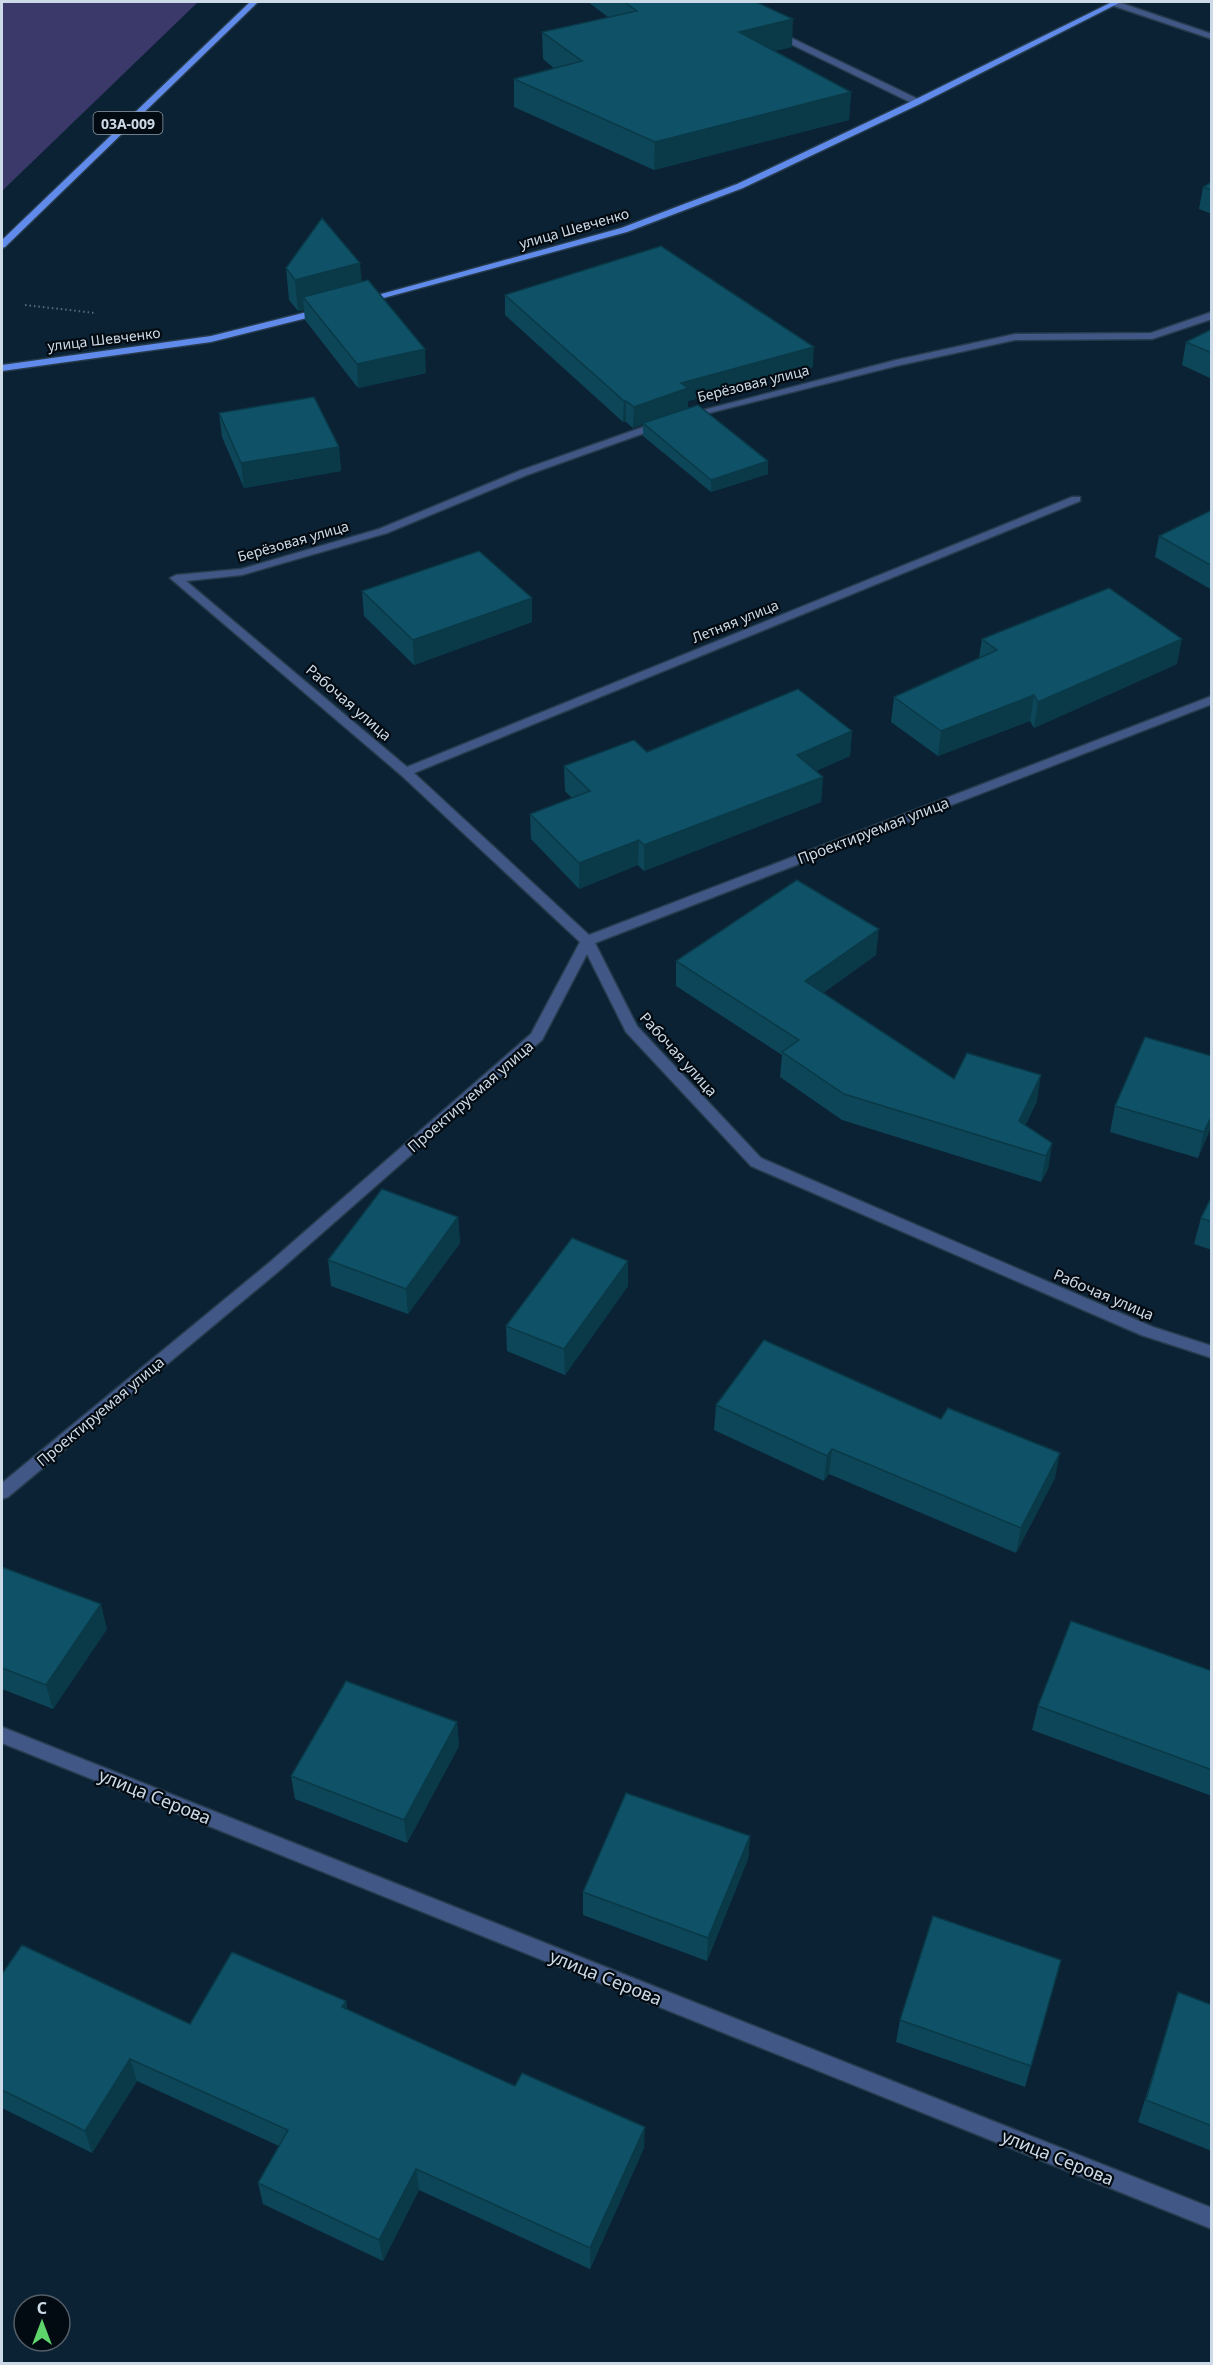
<svg xmlns="http://www.w3.org/2000/svg" width="1213" height="2365" font-family="'Noto Sans',sans-serif">
<style>
.green{fill:#3b386a}
.lines{fill:none;stroke-linecap:round;stroke-linejoin:round}
.minor-casing{stroke:#263c4d;stroke-width:3}
.major-casing{stroke:#263c4d;stroke-width:3}
.path{stroke:#596c7c;stroke-width:2;stroke-dasharray:1.5 3;stroke-linecap:butt}
.minor{fill:#415785;fill-rule:evenodd}
.major{fill:#608beb;fill-rule:evenodd}
.wall{fill:#0d4658}
.shaded-wall{fill:#0a3947}
.building{fill:#0f5166;stroke:#0a3947;stroke-width:1.5}
.labels{text-anchor:middle;dominant-baseline:central;stroke-width:4.5;stroke-linejoin:round;paint-order:stroke}
.shield{fill:#030b12;stroke:#909ba6;stroke-width:1.5}
.shield-label{font-size:14px;font-weight:bold;fill:#ccd9e6}
.far-street-label{font-size:14px;fill:#ccd9e6;stroke:#030b12}
.street-label{font-size:15px;fill:#ccd9e6;stroke:#030b12}
.near-street-label{font-size:18px;fill:#ccd9e6;stroke:#030b12}
</style>
<rect width="100%" height="100%" fill="#0b2234"/>
<path class="green" d="M2 2H198L2 191Z"/>
<g class="lines">
<defs>
<path id="minor" d="M1111 2H1118L1212 34V39L1111 5Z
M775 30 920 100 921 102 914 104 772 35 771 33Z
M1212 312V319L1152 339 1015 340 896 366 685 419 680 416 896 360 1015 334 1151 333Z
M663 420 668 423 667 425 527 475 387 533 242 575 186 581 407 767 1072 497H1080V501L414 773 589 935 1212 696V704L595 943 637 1026 761 1158 1153 1327 1212 1346V1358L1141 1335 751 1166 626 1032 587 954 542 1040 280 1270 8 1497 2 1499V1483L270 1262 531 1034 580 942 401 775 170 578 176 575 241 569 379 529 519 471Z
M2 1727 1212 2208V2229L2 1743Z"/>
<path id="major" d="M250 2H258L5 247 2 248V240Z
M1112 2H1121L920 104 743 188 627 232 365 303 356 301 621 228 737 184 914 100Z
M323 308 328 311 327 313 211 342 2 371V365L211 336Z"/>
</defs>
<use href="#minor" class="minor-casing"/>
<use href="#major" class="major-casing"/>
<path class="path" d="M25 305 95 313"/>
<use href="#minor" class="minor"/>
<use href="#major" class="major"/>
</g>
<path class="wall" d="M588 2H756L792 47 774 51 851 92 849 120 654 170 514 107V79L555 69 543 59 542 32 608 17Z
M1212 182V214L1199 209 1203 187Z
M286 268 362 282 426 373 358 388 305 320 304 310 298 311 289 300Z
M505 295 813 367 688 401V408L768 474 711 492 643 436V424L633 428 626 422H623L505 315Z
M1212 329V379L1182 365 1186 342Z
M219 413 339 447 341 471 244 488 222 437Z
M1212 510V590L1155 557 1159 536Z
M362 591 532 598V622L414 665 364 616Z
M982 639 1177 664 1034 728 1030 721 938 756 891 722 894 697 979 658Z
M852 731 850 756 816 771 823 777 821 802 644 871 638 865 579 889 531 839 530 814 572 798 565 791 564 766 647 752Z
M876 955 823 993 954 1079 1037 1101 1025 1126 1052 1143 1048 1169 1041 1182 842 1120 780 1077 782 1055 676 986V961Z
M1212 1056V1125L1198 1158 1110 1132 1115 1106Z
M1212 1196V1250L1194 1244 1201 1218Z
M458 1217 460 1243 408 1314 331 1286 328 1260Z
M628 1286 565 1375 507 1351 506 1326Z
M716 1405 1055 1478 1016 1553 829 1474 824 1481 714 1430Z
M2 1567 107 1629 53 1709 2 1689Z
M1212 1671V1796L1032 1730 1038 1706Z
M457 1722 459 1746 407 1843 295 1799 291 1776Z
M750 1836 748 1859 707 1961 583 1915V1892Z
M1061 1960 1025 2087 896 2042 900 2020Z
M2 1974 190 2024 346 2001 347 2009 644 2148 590 2269 419 2190 383 2261 263 2204 258 2183 279 2146 137 2081 92 2153 2 2108Z
M1178 1992 1212 2005V2151L1138 2122Z"/>
<path class="shaded-wall" d="M793 19 792 47 738 59 739 32Z
M851 92 849 120 654 170 655 142Z
M360 263 363 295 303 297 304 310 298 311 295 280Z
M814 347 813 367 688 401V409L633 428 634 407 681 383Z
M425 349 426 373 358 388 357 364Z
M624 401H626V422H623Z
M339 447 341 471 244 488 241 463Z
M768 461V474L711 492V480Z
M532 598V622L414 665 413 640Z
M1182 639 1177 664 1034 728 1038 702Z
M1034 695 1030 721 938 756 941 731Z
M852 731 850 756 795 780 797 755Z
M823 777 821 802 644 871V845Z
M639 840 638 865 579 889V863Z
M879 929 876 955 803 1007 805 981Z
M1041 1075 1037 1101 1015 1147 1019 1121Z
M1212 1115V1125L1198 1158 1204 1132Z
M1052 1143 1048 1169 1041 1182 1046 1156Z
M458 1217 460 1243 408 1314 406 1289Z
M628 1261V1286L565 1375 564 1349Z
M832 1449 829 1474 824 1481 827 1456Z
M1060 1453 1055 1478 1016 1553 1021 1528Z
M101 1604 107 1629 53 1709 46 1685Z
M457 1722 459 1746 407 1843 404 1820Z
M750 1836 748 1859 707 1961 708 1938Z
M346 2001 349 2023 342 2007Z
M130 2059 137 2081 92 2153 85 2131Z
M645 2127 644 2148 590 2269V2248Z
M416 2169 419 2190 383 2261 379 2240Z"/>
<path class="building" d="M624 2H756L793 19 739 32 851 92 655 142 514 79 582 61 542 32 637 11Z
M1212 182V190L1203 187Z
M322 218 360 263 295 280 286 268Z
M661 246 814 347 681 383 688 388 634 407 626 401H624L505 295Z
M368 280 425 349 357 364 303 297Z
M1212 329V353L1186 342Z
M314 397 339 447 241 463 219 413Z
M698 405 768 461 711 480 643 423Z
M1212 510V566L1159 536Z
M479 551 532 598 413 640 362 591Z
M1109 588 1182 639 1038 702 1034 695 941 731 894 697 997 650 982 639Z
M798 689 852 731 797 755 823 777 644 845 639 840 579 863 530 814 590 791 564 766 634 740 647 752Z
M797 880 879 929 805 981 954 1079 967 1053 1041 1075 1019 1121 1052 1143 1046 1156 844 1094 782 1052 799 1040 676 961Z
M1145 1037 1212 1056V1115L1204 1132 1115 1106Z
M382 1189 458 1217 406 1289 328 1260Z
M1212 1196V1222L1201 1218Z
M572 1238 628 1261 564 1349 506 1326Z
M764 1340 941 1419 948 1408 1060 1453 1021 1528 832 1449 827 1456 716 1405Z
M2 1567 101 1604 46 1685 2 1668Z
M1071 1621 1212 1671V1770L1038 1706Z
M346 1681 457 1722 404 1820 291 1776Z
M626 1793 750 1836 708 1938 583 1892Z
M933 1916 1061 1960 1031 2066 900 2020Z
M22 1945 190 2024 232 1952 346 2001 342 2007 515 2086 522 2073 645 2127 590 2248 416 2169 379 2240 258 2183 288 2130 130 2059 85 2131 2 2090V1974Z
M1178 1992 1212 2005V2126L1146 2100Z"/>
<g class="labels">
<rect class="shield" x="93.5" y="112" width="69" height="22" rx="4.5"/>
<g class="shield-label">
<text x="128" y="123">03А-009</text>
</g>
<g class="far-street-label">
<text transform="translate(574 228) rotate(-16)">улица Шевченко</text>
<text transform="translate(104 339) rotate(-7)">улица Шевченко</text>
<text transform="translate(753 383) rotate(-14)">Берёзовая улица</text>
<text transform="translate(293 541) rotate(-16)">Берёзовая улица</text>
<text transform="translate(735 621) rotate(-22)">Летняя улица</text>
</g>
<g class="street-label">
<text transform="translate(349 702) rotate(41)">Рабочая улица</text>
<text transform="translate(873 830) rotate(-21)">Проектируемая улица</text>
<text transform="translate(679 1054) rotate(48)">Рабочая улица</text>
<text transform="translate(470 1096) rotate(-41)">Проектируемая улица</text>
<text transform="translate(1104 1294) rotate(23)">Рабочая улица</text>
<text transform="translate(100 1411) rotate(-40)">Проектируемая улица</text>
</g>
<g class="near-street-label">
<text transform="translate(155 1796) rotate(22)">улица Серова</text>
<text transform="translate(606 1977) rotate(22)">улица Серова</text>
<text transform="translate(1058 2157) rotate(22)">улица Серова</text>
</g>
</g>
<rect width="1213" height="2365" fill="none" stroke="#ccd9e6" stroke-width="6"/>
<g transform="translate(42 2323)"><circle r="28" fill="#030b12" stroke="#535d67" stroke-width="1.5"/>
<path d="M0-4.5L10 22L0 15L-10 22Z" fill="#5ed56c"/>
<text y="-9" font-size="16" font-weight="bold" text-anchor="middle" fill="#ccd9e6">С</text>
</g>
</svg>
